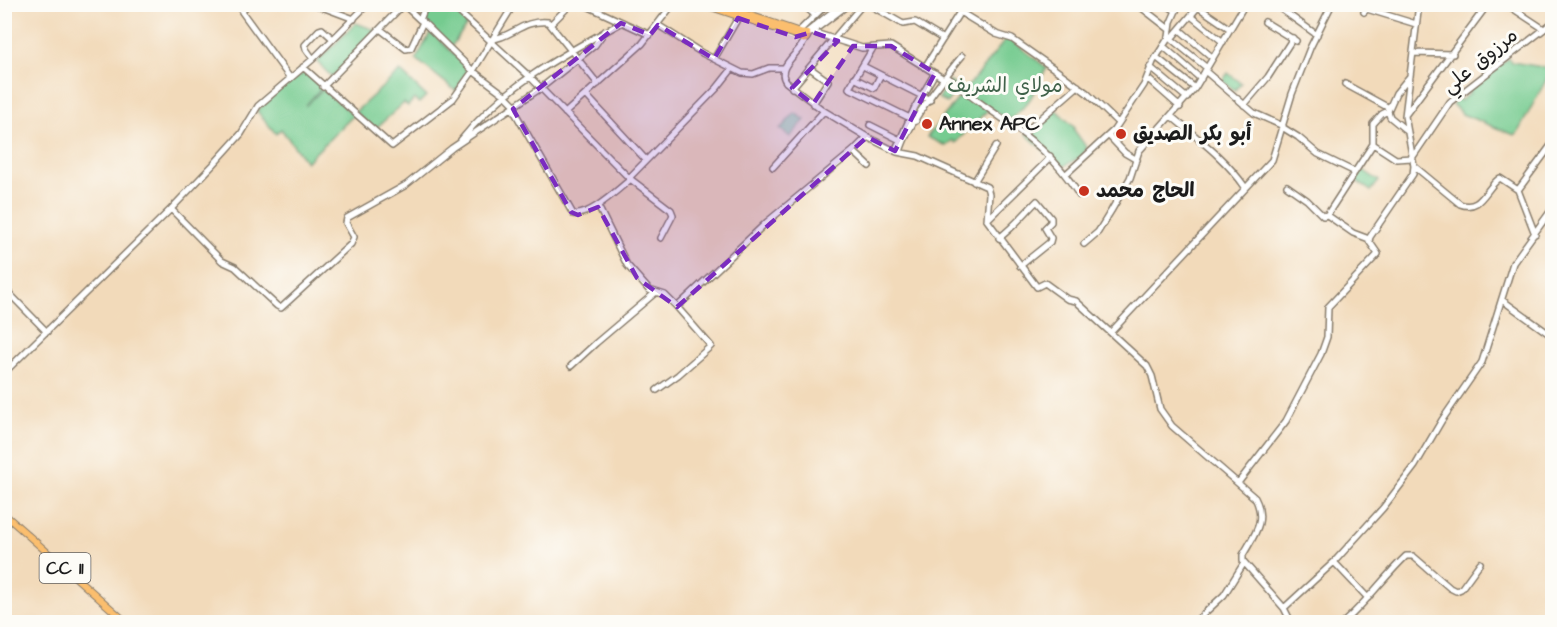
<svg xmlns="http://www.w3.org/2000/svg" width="1557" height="627" font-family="'Architects Daughter','Playpen Sans Arabic',sans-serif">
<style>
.green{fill:#75cb8f;stroke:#487456;stroke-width:1.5}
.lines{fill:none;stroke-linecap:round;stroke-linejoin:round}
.minor-casing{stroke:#877b6b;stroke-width:8}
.major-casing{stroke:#877b6b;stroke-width:8}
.minor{stroke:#fff;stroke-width:5}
.major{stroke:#fbbe6e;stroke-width:6}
.marked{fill:#7b2cbf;fill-opacity:0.2;stroke:#7b2cbf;stroke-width:4.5;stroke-dasharray:12 8;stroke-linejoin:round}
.poi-dot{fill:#c8321e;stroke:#fdfcf7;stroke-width:2}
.labels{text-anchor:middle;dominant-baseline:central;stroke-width:6;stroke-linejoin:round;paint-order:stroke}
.shield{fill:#fdfcf7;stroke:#605f5e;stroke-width:1.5}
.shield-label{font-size:18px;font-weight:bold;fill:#1c1c1c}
.street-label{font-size:20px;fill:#1c1c1c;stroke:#fdfcf7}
.park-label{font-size:20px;fill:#40624a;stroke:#fdfcf7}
.poi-label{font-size:20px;font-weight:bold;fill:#1c1c1c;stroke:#fdfcf7;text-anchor:start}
</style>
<rect width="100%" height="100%" fill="#fdfcf7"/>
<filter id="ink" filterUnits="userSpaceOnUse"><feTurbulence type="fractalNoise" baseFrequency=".0167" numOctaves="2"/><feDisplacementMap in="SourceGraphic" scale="12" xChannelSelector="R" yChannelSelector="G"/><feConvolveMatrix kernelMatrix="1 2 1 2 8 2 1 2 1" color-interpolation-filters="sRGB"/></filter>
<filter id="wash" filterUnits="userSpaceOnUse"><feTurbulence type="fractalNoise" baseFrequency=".008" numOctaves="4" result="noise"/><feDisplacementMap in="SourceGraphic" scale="24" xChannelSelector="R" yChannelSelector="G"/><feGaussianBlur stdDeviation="1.35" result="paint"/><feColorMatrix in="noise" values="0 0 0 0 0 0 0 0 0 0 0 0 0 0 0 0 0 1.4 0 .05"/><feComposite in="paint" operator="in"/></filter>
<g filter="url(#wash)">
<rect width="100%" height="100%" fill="#f2daba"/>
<path class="green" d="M430 4 448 5 468 23 451 47 426 23Z
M356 23 378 31 332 77 317 62Z
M431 32 469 69 456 91 416 59Z
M1006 39 1011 40 1047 68C1041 77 1038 84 1033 94 1029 104 1018 112 1011 119L988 110 955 143 952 140 946 146 927 137Z
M1509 58 1512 62 1548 68 1551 71 1517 134 1514 135 1462 114 1452 104 1458 99 1460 101 1470 93 1468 91Z
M306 71 322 87 305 106 323 89 354 115 306 162 281 129 276 134 257 111 278 90Z
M400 71 426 96 419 103 414 99 408 106 404 103 375 129 355 112Z
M1228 73 1241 83 1235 90 1222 81Z
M949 81 958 87 947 103 938 98Z
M1055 109 1075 128 1074 130 1087 148 1081 157 1062 167 1026 134Z
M795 113 805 120 790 137 780 129Z
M1363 170 1379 181 1371 191 1355 180Z"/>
</g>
<g filter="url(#ink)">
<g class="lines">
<defs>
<path id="minor" d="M247 4 242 12 290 78
M314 4 354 19
M403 4 420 20
M450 4 530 77 629 178 671 210 673 215 661 238
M583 4 650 35
M802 4 815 15
M868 4 903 24 915 22 943 39
M1137 4 1169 29
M1165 4 1176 11
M1274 4 1317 35
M1506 4 1544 29
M960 12 996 34 1012 39 1056 70 1087 93 1118 123
M1364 12 1367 9 1416 24
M1191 16 1223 42
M423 22 473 71 514 4
M1265 22 1296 41
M551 24 571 4
M658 25 702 53 742 73 753 74 769 68H784
M380 29 406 49 411 48 423 22 420 20 426 4
M1180 30 1213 58
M798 32 827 4
M812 32 862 48 891 46 944 79
M806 33 842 4
M808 35 849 4
M1170 38 1207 68
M493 39C510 38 524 19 548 22L598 84
M1171 39 1198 7 1230 29
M805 40C799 54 775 67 786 82L824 111 867 137 897 152 918 156 987 187 989 194 987 220 1037 287 1045 283 1067 299 1076 301 1147 366 1152 376 1160 409 1172 426 1255 498C1267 521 1254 535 1243 555V561L1284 608 1291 622
M1163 46 1201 79
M873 48 849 88 916 121
M1413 53 1453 54
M1156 57 1195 88
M313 59 306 49 305 45 319 30 322 29 333 39
M714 59 738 18
M863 66 930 100
M303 67 392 146 453 99 473 71 505 95 516 106
M925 67 965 4
M1150 67 1187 98
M810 68 828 81 813 104
M1205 71 1254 113 1283 126
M946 76C957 84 967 94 979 102 1019 131 1053 151 1079 195
M854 78 874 88 880 76
M1147 78 1180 107
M1345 84 1389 108
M323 87 404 4
M792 88 863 4
M586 95 646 160
M1244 105 1268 77 1293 38
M513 109 573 214C590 217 618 189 631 179
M1388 111 1390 117 1407 131
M565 113 642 44 673 4
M1406 114 1488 4
M1171 116C1197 138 1226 159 1245 187
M870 125 900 140
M1282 127 1298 137 1318 154 1355 172
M1023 134 1078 86
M1109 136 1125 153 1137 160
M461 140C504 86 562 55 621 23
M1373 144 1396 159 1412 158
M853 151 869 166
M895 151 915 107 935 73
M900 152C909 121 941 82 962 56
M1412 158 1450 102 1552 23
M1414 166 1460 204C1481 212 1485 188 1500 178L1518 190
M773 167 824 111
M1066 174 1114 130 1144 85 1153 62 1169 37 1171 22 1179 4
M629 178 717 88 732 69
M974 182 996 146
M1287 186 1307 200 1323 216 1327 215 1353 233 1369 239
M598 206 627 265 649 290 665 295 677 307 767 222 853 151 867 137
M171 209 222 261 235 267 277 306 281 308 351 244 354 237 346 223 347 218 406 185 452 148 541 88 595 45 605 31
M1327 215 1373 144V124L1382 114 1388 111 1396 93 1410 76
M987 220 1047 161 1050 156
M1535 234 1518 190 1552 144
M999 238C1014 227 1024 214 1037 201L1051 218V222L1045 228 1051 238 1050 242 1020 266
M1084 244 1098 232 1111 211 1130 178 1139 151 1195 88 1245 4
M4 288 47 332
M1502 300 1552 336
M1111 332 1272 160 1292 94 1310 48 1332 4
M571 366 596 343 655 293
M4 373 171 209 213 165 241 134 258 106 313 59 368 4
M657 390 678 375 711 346 677 307
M1238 483 1286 421 1321 354 1327 337 1328 307 1378 254 1369 241 1370 237 1413 174 1414 166 1405 116 1419 4
M1334 562 1368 598
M1284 608 1334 562 1383 508 1415 466 1442 420 1482 362 1513 263 1552 209
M1195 622 1224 595 1244 563
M1344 622C1367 602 1384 577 1406 556H1413L1450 588 1456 591 1461 589 1480 563"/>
<path id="major" d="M702 4 801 37
M716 4 803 33
M800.5 36a3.5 3.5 0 1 1 7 0a3.5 3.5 0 1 1-7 0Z
M4 514 126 622"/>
</defs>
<use href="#minor" class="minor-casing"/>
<use href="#major" class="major-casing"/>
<use href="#minor" class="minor"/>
<use href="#major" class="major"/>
</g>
</g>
<path class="marked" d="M738 18 795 37 812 32 838 41 792 88 813 104 853 46H891L935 73 895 151 867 137 677 307 637 278 598 207 578 215 571 212 513 109 621 23 650 35 658 25 714 59Z"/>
<g class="poi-dot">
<circle cx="927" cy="124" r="6"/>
<circle cx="1121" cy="134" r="6"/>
<circle cx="1084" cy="191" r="6"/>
</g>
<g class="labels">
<rect class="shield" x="39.5" y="553" width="51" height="30" rx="4.5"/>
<g class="shield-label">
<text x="65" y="568">CC 11</text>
</g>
<g class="street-label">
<text transform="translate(1480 61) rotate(-39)">مرزوق علي</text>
</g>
<g class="park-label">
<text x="1005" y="86">مولاي الشريف</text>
</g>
<g class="poi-label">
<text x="939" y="124">Annex APC</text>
<text x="1133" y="134">أبو بكر الصديق</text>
<text x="1096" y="191">الحاج محمد</text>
</g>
</g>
<rect width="1557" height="627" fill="none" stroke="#fdfcf7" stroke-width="24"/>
</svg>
